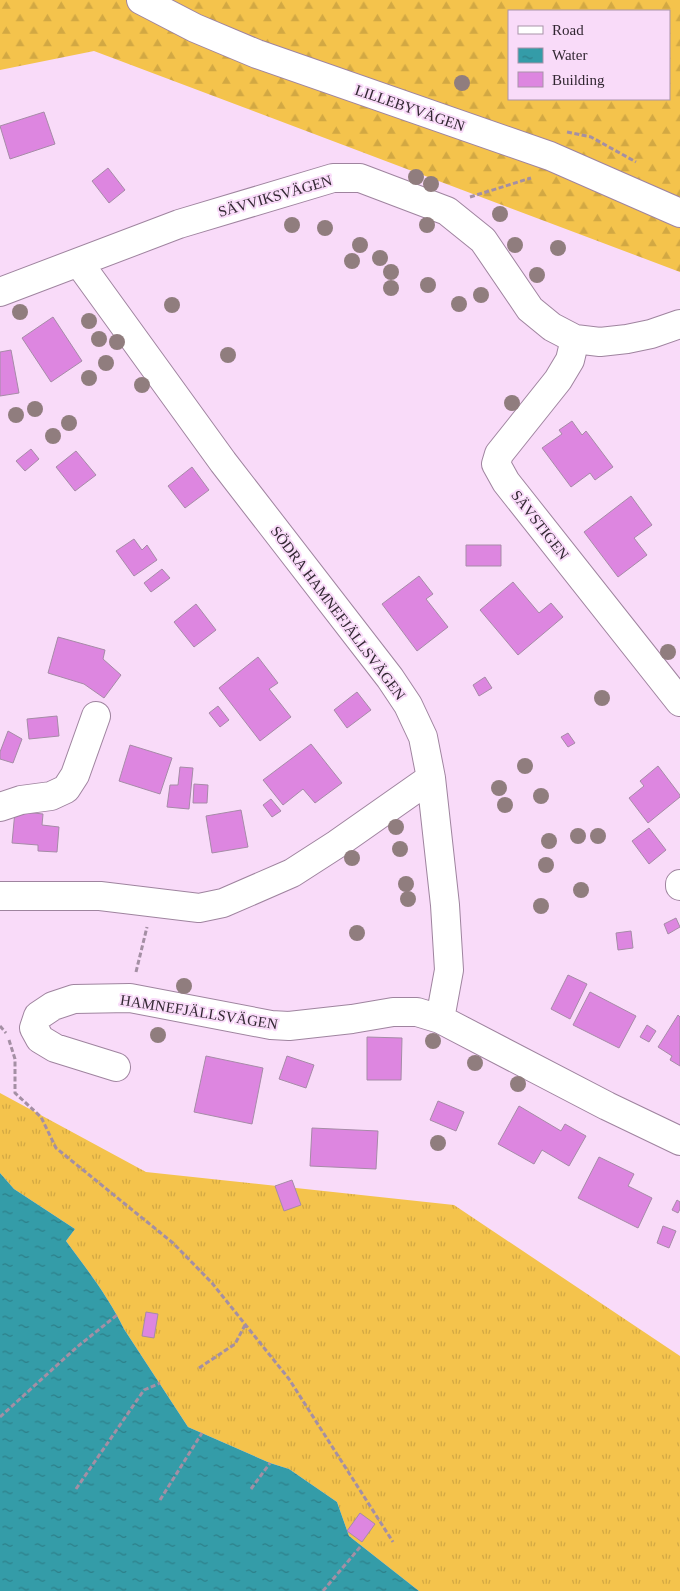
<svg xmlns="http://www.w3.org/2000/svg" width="680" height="1591" font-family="Georgia,serif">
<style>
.grass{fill:url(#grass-tufts)}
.forest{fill:url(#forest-firs);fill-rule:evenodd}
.water{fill:url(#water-ripples)}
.building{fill:#dd86e0;stroke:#a68ba7}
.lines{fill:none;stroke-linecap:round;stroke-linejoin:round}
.minor-casing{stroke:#9f849f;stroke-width:30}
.path{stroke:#a48fa4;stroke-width:3;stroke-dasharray:5 2.5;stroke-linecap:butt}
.minor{stroke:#fff;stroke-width:28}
.tree{fill:#907d7e}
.labels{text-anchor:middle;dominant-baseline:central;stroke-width:4;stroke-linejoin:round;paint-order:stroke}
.street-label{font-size:15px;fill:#322732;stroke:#f9dbf9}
</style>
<defs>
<pattern id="grass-tufts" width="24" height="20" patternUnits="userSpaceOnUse" patternTransform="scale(1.25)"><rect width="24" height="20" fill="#f4c34c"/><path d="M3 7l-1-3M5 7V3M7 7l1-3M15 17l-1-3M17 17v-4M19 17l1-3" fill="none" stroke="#d2a843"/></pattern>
<pattern id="forest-firs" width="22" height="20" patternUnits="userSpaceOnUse" patternTransform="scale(1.25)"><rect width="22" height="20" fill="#f4c34c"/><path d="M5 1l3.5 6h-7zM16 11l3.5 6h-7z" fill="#d2a843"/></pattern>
<pattern id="water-ripples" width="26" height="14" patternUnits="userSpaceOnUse" patternTransform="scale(1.25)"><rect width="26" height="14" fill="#349ca8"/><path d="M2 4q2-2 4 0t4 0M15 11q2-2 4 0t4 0" fill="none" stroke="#2d7f89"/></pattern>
</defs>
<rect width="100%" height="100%" fill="#f9dbf9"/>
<path class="grass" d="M0 1093 146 1172 454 1205 680 1356V1591H419L349 1536 337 1502 289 1469 270 1463 188 1427 124 1329C109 1298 87 1269 66 1241L75 1229 14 1189 0 1173Z"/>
<path class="forest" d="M0 0H680V272L94 51 0 70ZM509 11H669V99H509Z"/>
<path class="water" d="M0 1173 14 1189 75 1229 66 1241C87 1269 109 1298 124 1329L188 1427 270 1463 289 1469 337 1502 349 1536 419 1591H0Z"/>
<path class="building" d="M44 112 55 144 10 159 0 126Z
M108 168 125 190 109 203 92 181Z
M53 317 82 361 51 382 22 338Z
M11 350 19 393 0 396V352Z
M572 421 582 435 586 431 613 467 595 480 590 473 571 487 542 448 562 434 559 430Z
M31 449 39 459 25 471 16 461Z
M76 451 96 475 75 491 56 467Z
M192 467 209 490 185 508 168 486Z
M631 496 652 525 634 538 647 555 618 577 584 532Z
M134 539 142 550 147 545 157 560 134 576 116 551Z
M466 545H501V566H466Z
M162 569 170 578 151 592 144 583Z
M419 576 433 594 426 599 448 627 417 651 382 604Z
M513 582 539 613 551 603 563 617 518 655 480 610Z
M196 604 216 630 194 647 174 622Z
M58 637 105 650 103 659 121 675 104 698 84 684 48 673Z
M258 657 278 683 269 689 291 717 260 741 219 688Z
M485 677 492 688 479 696 473 685Z
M357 692 371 710 347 728 334 710Z
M218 706 229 720 220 727 209 713Z
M57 716 59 736 29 739 27 719Z
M8 731 22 739 13 763 0 759V752Z
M568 733 575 743 568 747 561 737Z
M311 744 342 783 315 803 303 789 283 805 263 780Z
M130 745 172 758 160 794 119 781Z
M658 766 680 795V797L648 823 629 798 644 786 640 781Z
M180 767 193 768 189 809 167 807 170 785H178Z
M194 784 208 785 207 803H193Z
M271 799 281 811 272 817 263 805Z
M241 810 248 847 212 853 206 816Z
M15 811 43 814 42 825 59 827 57 852 38 851V845L12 843Z
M649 828 666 850 649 864 632 841Z
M676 918 680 927 668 934 664 924Z
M631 931 633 948 618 950 616 933Z
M568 975 587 984 570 1019 551 1009Z
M590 992 636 1016 619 1048 573 1025Z
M678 1015 680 1017V1066L670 1060 672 1056 658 1047Z
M647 1025 656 1031 649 1042 640 1037Z
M367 1037 402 1038 401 1080H367Z
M206 1056 263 1068 252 1124 194 1112Z
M287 1056 314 1065 306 1088 279 1079Z
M438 1101 464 1112 456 1131 430 1120Z
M519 1106 561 1131 565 1124 586 1136 569 1166 542 1150 534 1164 498 1144Z
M312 1128 378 1131 376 1169 310 1166Z
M599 1157 634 1174 628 1186 652 1198 638 1228 578 1198Z
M292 1180 301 1205 284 1211 275 1186Z
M677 1200 680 1202V1209L678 1213 672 1210Z
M663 1226 676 1231 669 1248 657 1243Z
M146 1312 158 1314 154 1338 142 1336Z
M360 1513 375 1524 362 1542 347 1531Z"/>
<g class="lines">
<defs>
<path id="minor" d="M141 0 195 28 257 54 550 156 680 213
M79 263 223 462 390 678 408 705 423 737 431 778 445 905 449 970 440 1019
M0 292 179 224 333 178H360L447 211 483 240 530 309 552 327 575 339 600 342 627 339 651 334 680 324
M575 339 570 360 558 380 499 454 496 464 506 482 680 702
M0 807 21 800 51 796 66 789 75 775 96 716
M680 884V886
M0 896H100L199 908 223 903 292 873 337 844 431 778
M116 1067 55 1048 40 1039 34 1028 38 1016 53 1006 74 999 130 998 271 1025 289 1026 352 1019 393 1012H417L440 1019 607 1106 680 1141"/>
</defs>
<use href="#minor" class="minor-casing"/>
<path class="path" d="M567 132 591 137 636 162
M470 197 531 178
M136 972 147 927
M0 1026 6 1033
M9 1040 15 1059V1093L41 1117 56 1148 173 1243 212 1283 289 1379 393 1542
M199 1368 235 1344 245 1325
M0 1417 77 1347 117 1315
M76 1489 144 1390 160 1383
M251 1489 270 1463
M160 1500 202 1433
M323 1591 361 1546"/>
<use href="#minor" class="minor"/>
</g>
<g class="tree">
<circle cx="462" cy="83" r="8"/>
<circle cx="416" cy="177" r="8"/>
<circle cx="431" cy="184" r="8"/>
<circle cx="500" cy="214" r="8"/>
<circle cx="292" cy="225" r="8"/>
<circle cx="427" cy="225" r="8"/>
<circle cx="325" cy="228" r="8"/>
<circle cx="360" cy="245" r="8"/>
<circle cx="515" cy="245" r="8"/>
<circle cx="558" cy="248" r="8"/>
<circle cx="380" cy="258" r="8"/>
<circle cx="352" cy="261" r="8"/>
<circle cx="391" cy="272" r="8"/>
<circle cx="537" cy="275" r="8"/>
<circle cx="428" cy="285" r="8"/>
<circle cx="391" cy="288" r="8"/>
<circle cx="481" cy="295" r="8"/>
<circle cx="459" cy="304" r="8"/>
<circle cx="172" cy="305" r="8"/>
<circle cx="20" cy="312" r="8"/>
<circle cx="89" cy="321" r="8"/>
<circle cx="99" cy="339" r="8"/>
<circle cx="117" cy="342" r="8"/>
<circle cx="228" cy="355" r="8"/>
<circle cx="106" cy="363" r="8"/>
<circle cx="89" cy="378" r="8"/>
<circle cx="142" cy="385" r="8"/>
<circle cx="512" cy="403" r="8"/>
<circle cx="35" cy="409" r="8"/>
<circle cx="16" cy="415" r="8"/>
<circle cx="69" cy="423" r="8"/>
<circle cx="53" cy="436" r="8"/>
<circle cx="668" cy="652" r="8"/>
<circle cx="602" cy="698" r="8"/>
<circle cx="525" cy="766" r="8"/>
<circle cx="499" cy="788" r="8"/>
<circle cx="541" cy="796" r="8"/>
<circle cx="505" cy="805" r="8"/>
<circle cx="396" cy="827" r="8"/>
<circle cx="578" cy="836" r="8"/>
<circle cx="598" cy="836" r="8"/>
<circle cx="549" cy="841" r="8"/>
<circle cx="400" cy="849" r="8"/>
<circle cx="352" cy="858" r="8"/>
<circle cx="546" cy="865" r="8"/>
<circle cx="406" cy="884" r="8"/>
<circle cx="581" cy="890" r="8"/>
<circle cx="408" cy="899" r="8"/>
<circle cx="541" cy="906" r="8"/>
<circle cx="357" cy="933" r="8"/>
<circle cx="184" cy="986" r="8"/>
<circle cx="158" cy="1035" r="8"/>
<circle cx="433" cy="1041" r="8"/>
<circle cx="475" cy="1063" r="8"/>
<circle cx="518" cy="1084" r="8"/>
<circle cx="438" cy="1143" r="8"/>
</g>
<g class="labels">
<g class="street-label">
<text transform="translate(410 108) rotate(19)">LILLEBYVÄGEN</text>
<text transform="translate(275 196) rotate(-16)">SÄVVIKSVÄGEN</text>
<text transform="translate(540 525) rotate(52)">SÄVSTIGEN</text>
<text transform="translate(338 613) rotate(53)">SÖDRA HAMNEFJÄLLSVÄGEN</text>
<text transform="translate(199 1012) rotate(9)">HAMNEFJÄLLSVÄGEN</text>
</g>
</g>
<rect x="508" y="10" width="162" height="90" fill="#f9dbf9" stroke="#a993a9"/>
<rect x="518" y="26" width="25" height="8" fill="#ffffff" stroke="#a993a9"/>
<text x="552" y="35" font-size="15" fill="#322732">Road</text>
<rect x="518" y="48" width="25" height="15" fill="url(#water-ripples)" stroke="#a993a9"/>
<text x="552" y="60" font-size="15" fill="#322732">Water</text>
<rect x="518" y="72" width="25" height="15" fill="#dd86e0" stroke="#a993a9"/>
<text x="552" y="85" font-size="15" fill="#322732">Building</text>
</svg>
